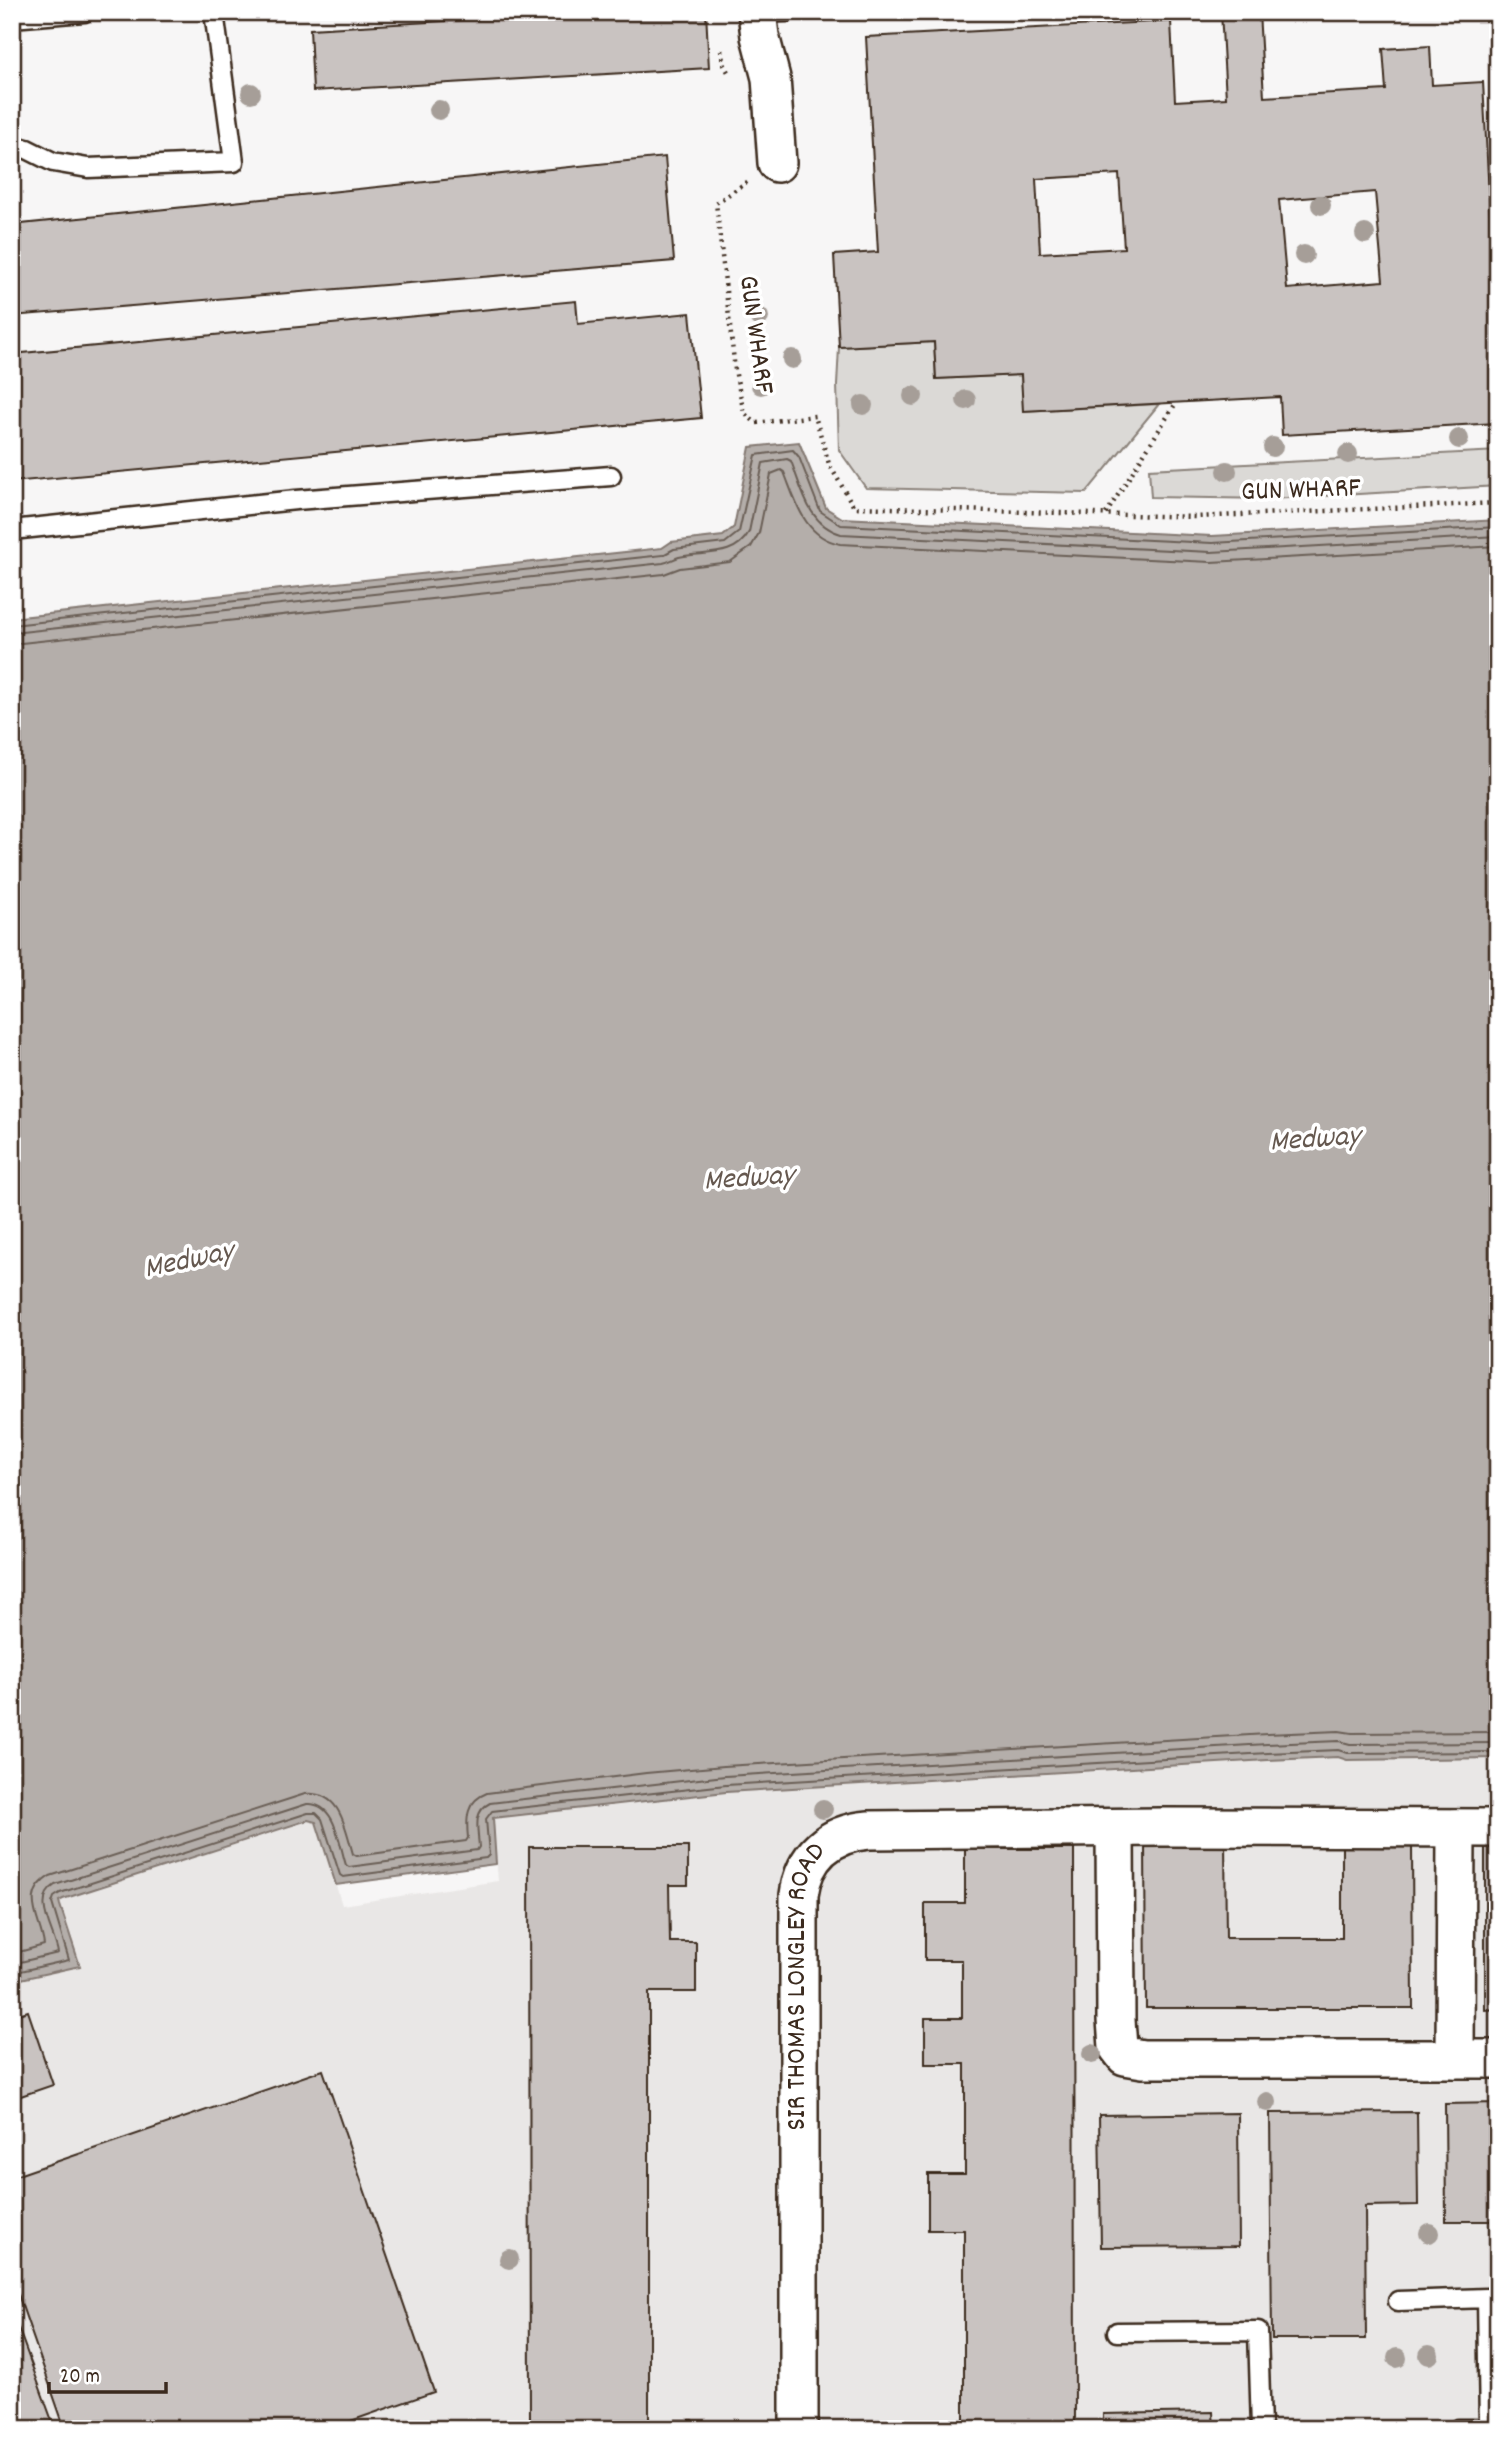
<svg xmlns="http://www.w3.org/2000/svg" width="1510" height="2441" font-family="Dekko,sans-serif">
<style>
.built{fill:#e9e7e6}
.green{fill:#dbd9d6;stroke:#8b827a;stroke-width:2}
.water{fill:#b4aeaa;stroke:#847972;stroke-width:2}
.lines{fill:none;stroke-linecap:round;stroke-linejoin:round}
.shore{stroke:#6b5f56;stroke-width:2}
.building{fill:#c9c3c1;stroke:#3b2a1e;stroke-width:2;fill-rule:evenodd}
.lane-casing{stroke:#3b2a1e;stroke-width:23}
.street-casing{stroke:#3b2a1e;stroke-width:42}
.path{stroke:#3b2a1e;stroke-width:4.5;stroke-dasharray:2 5;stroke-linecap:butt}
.lane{stroke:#fff;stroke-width:18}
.street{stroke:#fff;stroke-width:37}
.tree{fill:#a69e98}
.labels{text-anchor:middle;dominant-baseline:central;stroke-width:7;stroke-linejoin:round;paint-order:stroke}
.street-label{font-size:28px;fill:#3b2a1e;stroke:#fff}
.water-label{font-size:30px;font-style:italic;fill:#65584f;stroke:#fff}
</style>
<rect width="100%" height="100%" fill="#f7f6f6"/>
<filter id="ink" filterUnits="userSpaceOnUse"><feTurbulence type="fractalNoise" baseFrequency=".0143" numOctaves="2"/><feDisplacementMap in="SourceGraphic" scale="14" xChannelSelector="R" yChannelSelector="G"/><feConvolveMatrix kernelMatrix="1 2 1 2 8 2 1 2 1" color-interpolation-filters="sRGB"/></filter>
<g filter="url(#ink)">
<path class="built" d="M1302 1757H1338L1347 1760 1498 1758V2429H12V1963L72 1943 60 1905 59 1901 63 1899 312 1820 316 1822 342 1905 498 1881 493 1818 726 1792 1072 1773Z"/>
<path class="green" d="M934 342 936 379 1021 375 1024 411 1159 404 1086 493 866 488 839 450 837 385 839 347Z
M1498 451V486L1271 499 1151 497 1149 469Z"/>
<path class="water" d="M799 442 826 508 842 518 1212 536 1498 520V1758L1347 1760 1338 1757 1268 1760 726 1792 493 1818 496 1864 336 1885 316 1822 308 1820 63 1899 59 1901 60 1905 80 1966 12 1981V618L662 548 671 542 723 536 734 527 750 447Z"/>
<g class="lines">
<path class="shore" d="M12 625 663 555 674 549 725 543 739 532 756 455 793 450 799 457 820 511 841 525 1212 543 1498 527
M12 633 663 563C669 562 673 559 679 557 704 551 734 559 749 532L763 463 787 459 791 461C802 489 808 525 841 534L1211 552 1498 536
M12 644 664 574 680 568 730 562 751 547 759 533 771 474 781 470 784 472C796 502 804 537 840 544L1211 562 1498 546
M12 1954 44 1945C41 1919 19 1895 50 1876L305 1794C341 1791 345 1827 353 1854L357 1856 466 1841 468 1838C466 1818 466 1801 487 1793L646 1773 724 1766 1267 1734 1339 1731 1352 1733 1498 1732
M12 1964 58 1953C55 1932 31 1900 55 1885L307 1804C336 1802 339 1844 346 1865L349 1867 477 1850 479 1847C478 1830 472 1812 490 1803L725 1776 1267 1744 1339 1741 1350 1744 1498 1743
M12 1973 69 1960 52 1903 54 1897 60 1893 308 1813H316L322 1819 340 1875 343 1877 486 1858 489 1855 486 1819 492 1811 726 1785 1268 1753 1338 1750 1348 1753 1498 1752"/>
</g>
<path class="building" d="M596 12H706L709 68 313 91 310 29Z
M1221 12H1259L1264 97 1386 90 1383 49 1430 46 1432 85 1483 82 1493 271 1494 292H1498V423L1282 435 1280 397 1023 411 1021 375 936 379 934 342 839 347 834 255 878 252 866 37 1171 21 1175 101 1226 98ZM1119 174 1124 248 1040 253 1036 179ZM1375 192 1383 281 1287 289 1279 200Z
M665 157 674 261 12 316V225Z
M576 301 578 324 690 313 701 418 12 482V354Z
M1145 1840H1225L1226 1938H1342V1846H1412L1413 2008H1146Z
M1485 1841H1498V2009L1485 2010Z
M529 1847H688V1885H669L670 1942H696V1992H649V2420H692V2429H530Z
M965 1849H1074L1075 2429H964V2230H928V2174H965V2064H925V2018H962V1960H925V1903H965Z
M28 2011 53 2085 12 2099V2016Z
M323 2070 434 2392 328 2429H65L12 2277V2177Z
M1498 2103V2221H1446L1445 2104Z
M1417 2112 1418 2205 1365 2206 1366 2339H1272L1270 2113Z
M1238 2113 1239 2246 1101 2247 1099 2115Z
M12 2311 55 2429H12Z
M1213 2412 1214 2429H1103V2414Z"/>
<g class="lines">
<defs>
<path id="lane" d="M757 13 787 12
M12 18 84 12
M12 145 27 149 53 162 88 168 234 162 214 12
M12 530 296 500 611 476
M1498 2298H1487L1489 2428H1498
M1398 2301 1487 2298
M1117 2332 1258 2331 1261 2429
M1458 2429H1489"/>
<g id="street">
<path d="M757 12 760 36 771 78 777 163"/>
<path d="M1115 1829 1116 2020 1118 2047 1125 2056 1143 2059H1498"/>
<path d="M1455 2059 1456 1828"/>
<path id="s1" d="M799 2429V1895C804 1855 830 1833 869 1830L1161 1827 1498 1828"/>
</g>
</defs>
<use href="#lane" class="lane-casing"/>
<use href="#street" class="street-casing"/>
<path class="path" d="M721 50 724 65 728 72
M747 182 716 203 735 370 744 413 756 423 815 416 829 464 854 507 1196 517 1498 503
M1493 271H1498
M1106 514 1176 403"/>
<use href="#lane" class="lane"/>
<use href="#street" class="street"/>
</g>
<g class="tree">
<circle cx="251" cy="93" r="10"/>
<circle cx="439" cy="110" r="10"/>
<circle cx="1321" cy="205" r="10"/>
<circle cx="1365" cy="234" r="10"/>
<circle cx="1304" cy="255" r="10"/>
<circle cx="759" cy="317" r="10"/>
<circle cx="792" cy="359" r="10"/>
<circle cx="761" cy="385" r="10"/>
<circle cx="913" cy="396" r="10"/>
<circle cx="966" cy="400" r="10"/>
<circle cx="863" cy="405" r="10"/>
<circle cx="1459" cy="439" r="10"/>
<circle cx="1273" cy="447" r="10"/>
<circle cx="1348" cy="454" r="10"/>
<circle cx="1227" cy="471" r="10"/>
<circle cx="823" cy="1809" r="10"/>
<circle cx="1092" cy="2054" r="10"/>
<circle cx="1267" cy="2102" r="10"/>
<circle cx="1429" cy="2233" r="10"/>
<circle cx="509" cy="2259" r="10"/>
<circle cx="1429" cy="2355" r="10"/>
<circle cx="1397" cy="2358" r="10"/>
</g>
</g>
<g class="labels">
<g class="street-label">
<text transform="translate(754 335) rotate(82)">GUN WHARF</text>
<text transform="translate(1301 492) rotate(-2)">GUN WHARF</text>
<text stroke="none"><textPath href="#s1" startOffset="443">SIR THOMAS LONGLEY ROAD</textPath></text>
</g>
<g class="water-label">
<text transform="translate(1315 1141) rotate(-4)">Medway</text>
<text transform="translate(749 1180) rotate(-4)">Medway</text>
<text transform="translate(189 1262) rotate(-12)">Medway</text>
</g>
</g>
<rect width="1510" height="2441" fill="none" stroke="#fff" stroke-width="42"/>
<rect x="21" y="21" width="1468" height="2399" fill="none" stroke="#3b2a1e" stroke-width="2.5" filter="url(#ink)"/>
<path d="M49 2382v10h117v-10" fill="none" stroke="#3b2a1e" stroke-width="3.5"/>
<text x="60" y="2382" font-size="21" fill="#3b2a1e" stroke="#ffffff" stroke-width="5" paint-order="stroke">20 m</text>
</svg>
